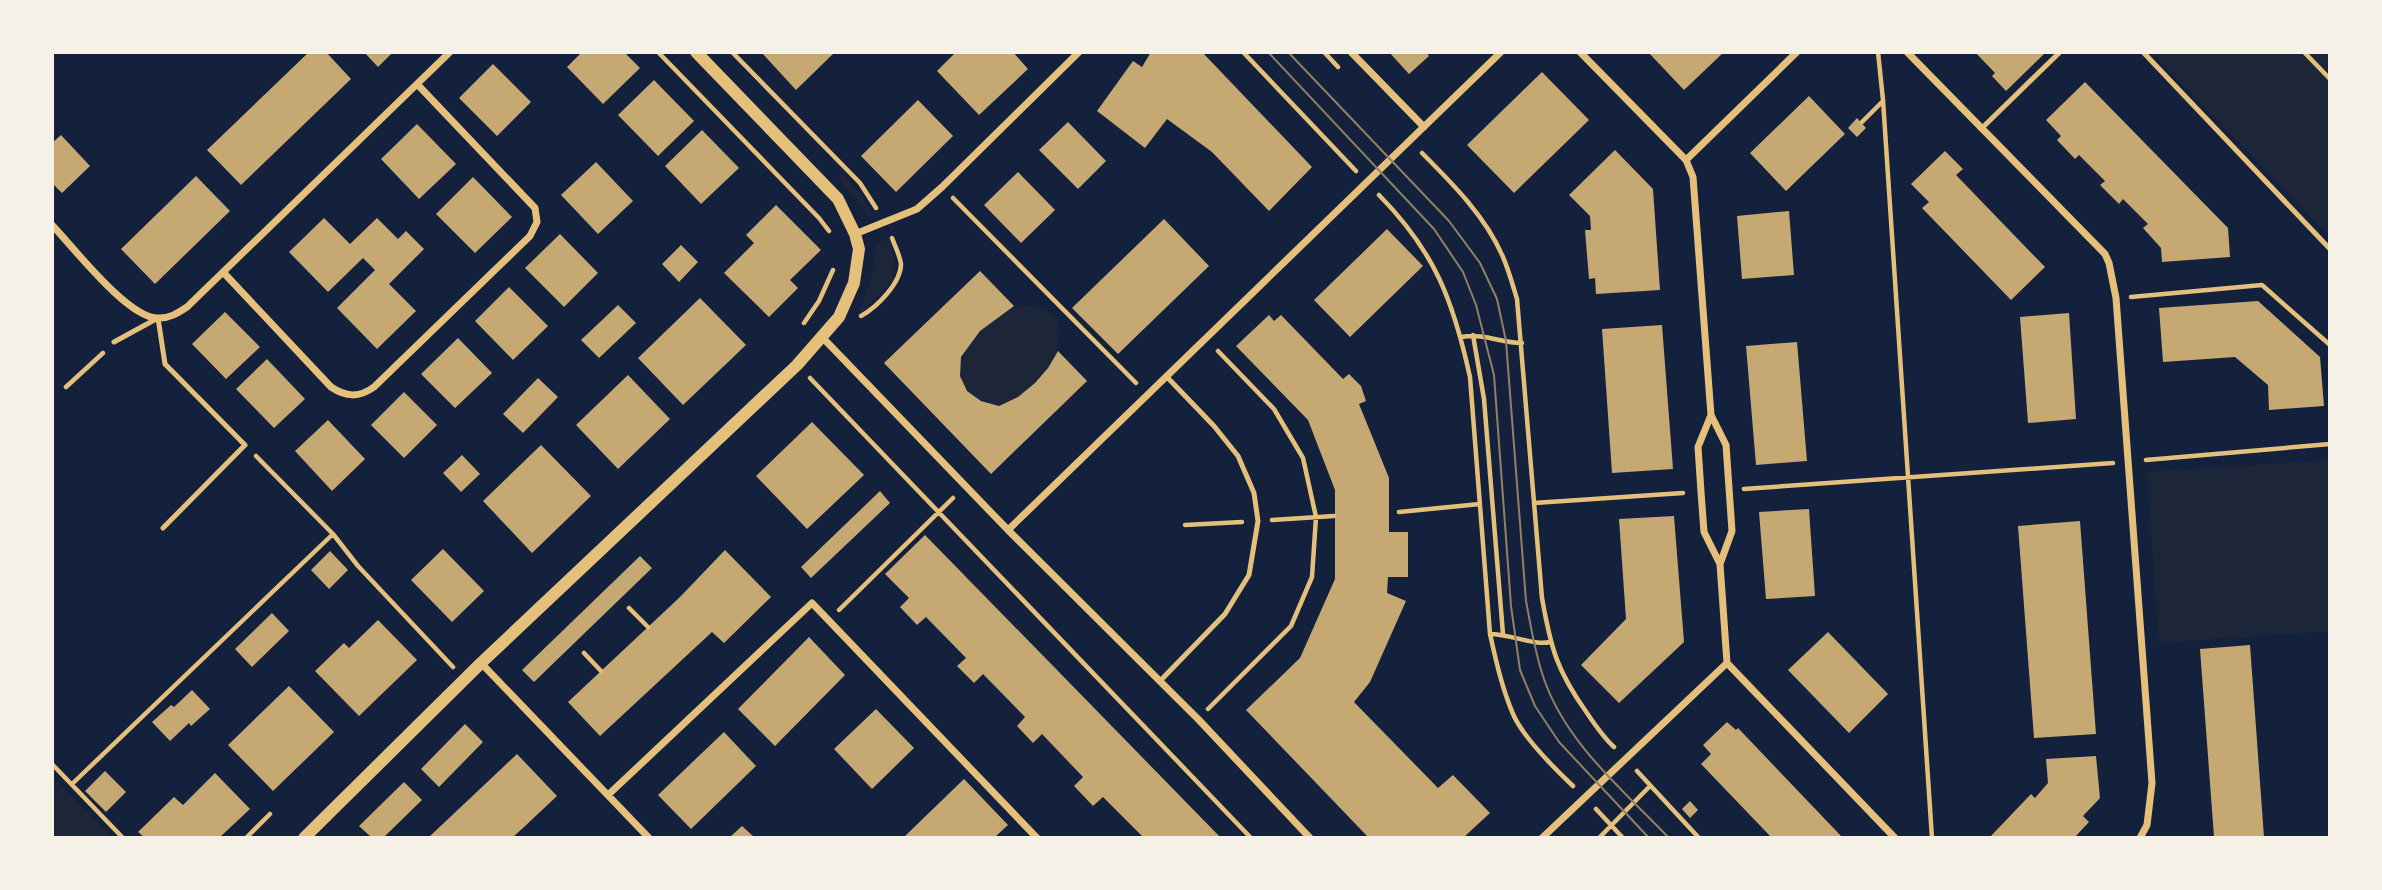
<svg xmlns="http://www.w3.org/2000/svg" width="2382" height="890" font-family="'Source Serif 4',serif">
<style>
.green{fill:#1d2539}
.building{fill:#c6a872}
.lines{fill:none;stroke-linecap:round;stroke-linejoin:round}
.path{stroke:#e5c07b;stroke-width:4.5}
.service{stroke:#e5c07b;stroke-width:5}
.minor{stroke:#e5c07b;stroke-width:7}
.tertiary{stroke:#e5c07b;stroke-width:12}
.tram{stroke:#918062;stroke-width:2}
</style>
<rect width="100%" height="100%" fill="#14213d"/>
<path class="green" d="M2152 53H2329V236Z
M842 173 864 199 874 216 869 219 859 203 837 177Z
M888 238C904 281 892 279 864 311L858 312C870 290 874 269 876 245Z
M1027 305C1104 313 1027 413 992 404 923 386 983 310 1027 305Z
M2329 460V631L2159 643 2147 472Z
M52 777H53L112 837H53Z"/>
<path class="building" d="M309 52H326L351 79 241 185 207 150Z
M364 52H393L378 67Z
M582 52H624L640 68 603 104 567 67Z
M761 52H835L796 90Z
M956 52H1013L1028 69 979 115 937 71Z
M1151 52H1202L1312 167 1269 211 1212 152 1167 119 1145 148 1097 111 1133 61 1142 67Z
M1389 52H1426L1429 56 1409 74Z
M1648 52H1724L1684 90Z
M1975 52H2046L2006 91 1992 76 1995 73Z
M493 64 531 102 497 136 459 98Z
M1542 72 1589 120 1514 193 1467 145Z
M654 80 694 121 658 156 618 115Z
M2085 82 2228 228 2230 257 2162 262 2161 248 2143 228 2148 224 2123 199 2119 204 2100 185 2105 181 2079 155 2075 159 2057 140 2061 136 2046 120Z
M1809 96 1845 134 1786 191 1750 153Z
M918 100 953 136 896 192 861 156Z
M1857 118 1866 128 1857 137 1848 128Z
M1068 122 1106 161 1078 189 1039 150Z
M417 124 456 164 419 199 381 159Z
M702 130 739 168 701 204 665 166Z
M61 135 90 166 62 193 52 183V143Z
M1615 150 1653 189 1660 290 1596 294 1595 278 1589 279 1585 230H1591L1590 216 1569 195Z
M1945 151 1963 169 1956 175 2045 267 2011 300 1922 208 1929 202 1911 184Z
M596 162 633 201 598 234 561 195Z
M1018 172 1055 210 1021 243 984 205Z
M196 176 230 211 155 284 121 249Z
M473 177 512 217 475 253 436 214Z
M776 205 821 250 790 280 798 288 769 317 724 273 754 243 746 235Z
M1789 211 1794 275 1742 279 1737 216Z
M324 218 350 244 377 218 398 239 406 231 424 249 389 284 416 311 377 349 337 308 375 270 363 258 328 292 289 252Z
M1164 219 1209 266 1118 354 1072 308Z
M1387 229 1423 266 1350 337 1314 300Z
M560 234 598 273 564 307 525 268Z
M681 245 698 262 679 282 662 264Z
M980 271 1014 306 980 331 961 357 960 376 967 391 981 401 999 406 1018 397 1035 383 1048 368 1058 351 1087 381 991 474 884 363Z
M509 287 548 326 513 360 475 321Z
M700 298 746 345 683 405 638 358Z
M2258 301 2320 357 2324 406 2269 410 2268 385 2235 357 2163 362 2159 308Z
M618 305 636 323 599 358 581 340Z
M225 312 260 347 226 379 192 344Z
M2069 313 2076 419 2028 423 2020 317Z
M1269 315 1274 321 1281 315 1343 379 1349 374 1361 386 1366 401 1359 404 1389 478V532H1408V577H1388L1387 593 1406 601 1370 682 1354 702 1438 788 1453 775 1490 813 1464 837H1368L1246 710 1300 658 1335 579V490L1308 420 1236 346Z
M1662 325 1673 469 1612 473 1602 329Z
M458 338 492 373 455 408 421 374Z
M1797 342 1807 461 1756 465 1746 346Z
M267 359 305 399 274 428 236 389Z
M628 375 670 419 618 469 576 425Z
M538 378 558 397 523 433 503 414Z
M404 392 437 425 404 458 371 425Z
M328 420 365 459 332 491 295 451Z
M812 422 864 475 807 529 756 476Z
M541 445 591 496 532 553 483 501Z
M462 455 480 474 461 492 443 473Z
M880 491 890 503 811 578 801 567Z
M1809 509 1815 596 1766 599 1759 512Z
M1674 516 1684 642 1619 703 1581 665 1626 619 1619 519Z
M2080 521 2096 734 2034 738 2018 526Z
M925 535 1100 714 1220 837H1143L1103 797 1093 806 1074 786 1083 777 1042 734 1033 743 1017 726 1025 717 983 674 974 683 957 666 966 658 926 617 917 625 900 607 909 598 885 574Z
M443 549 484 591 452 622 411 580Z
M725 550 771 597 724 643 712 632 600 736 568 702 680 597Z
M330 551 348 570 329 589 311 570Z
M640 556 652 568 534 682 522 670Z
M272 613 289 631 252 667 235 649Z
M378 620 417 660 359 716 315 671 344 643 349 648Z
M1828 632 1888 694 1849 733 1788 670Z
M809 637 845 675 775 746 738 709Z
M2250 645 2264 837H2214L2200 649Z
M289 686 334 732 273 791 228 745Z
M192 690 210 709 191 726 189 723 170 741 152 722 171 705 174 707Z
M876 709 914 748 872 789 834 749Z
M1727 722 1736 730 1738 728 1842 837H1771L1701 764 1711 754 1703 745Z
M465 724 483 742 439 787 421 769Z
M724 732 756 766 691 829 658 795Z
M517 754 557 796 524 827 513 837H429Z
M2096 756 2100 798 2083 816 2089 822 2075 837H1990L2031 794 2035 798 2048 783 2046 759Z
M105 771 126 792 106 812 85 791Z
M215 773 250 809 220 837H144L138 832 174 797 183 805Z
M964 779 1008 825 995 837H904Z
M404 782 422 800 384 837H371L359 826Z
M1690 801 1698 810 1690 818 1682 809Z
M742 826 754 837H730Z"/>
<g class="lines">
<path class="path" d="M658 52 819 218 829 231
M732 52 860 183 876 208
M1243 52 1356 171
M1324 52 1338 67
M1878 52 1883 100 1932 838
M2304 52 2330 79
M1862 122 1883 101
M1422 153C1452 183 1486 217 1503 257 1509 271 1513 286 1517 299L1542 598C1551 649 1557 671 1587 713 1595 725 1603 737 1614 747
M1379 195C1435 252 1453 300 1470 377L1490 634C1496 661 1502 688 1513 714 1523 737 1554 768 1573 786
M953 198 1136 383
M2131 297 2262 285 2330 345
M861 316C877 307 901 283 901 264 900 256 895 246 892 238
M804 323 819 301 833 270
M1473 335 1484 399 1503 634
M1461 337C1487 333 1499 343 1522 343
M810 378 1251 838
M66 387 103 353
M256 456 333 534 358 566 453 667
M2146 460 2330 444
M1744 489 2113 463
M1534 503 1683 493
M1399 512 1480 504
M1272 520 1334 516
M1185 525 1242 522
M629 608 648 627
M839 610 953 498
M1490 634C1510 634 1535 646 1550 642
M584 653 601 671
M1208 709 1291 626 1312 577 1316 517 1303 458 1274 409 1218 351
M52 764 123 838
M1637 771 1699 838
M72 784 333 534
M1596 809 1623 838
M246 838 270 814
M1599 838 1650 786"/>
<path class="service" d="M2143 52 2330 249
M1981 129 2060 52
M114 342 158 318 165 364 245 445 163 528
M1160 681 1225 614 1249 575 1258 521 1254 493 1238 456 1214 426 1166 376"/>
<path class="minor" d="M1351 52 1424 127
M1580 52 1686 160 1693 177 1711 415 1726 445 1732 531 1720 564
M1907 52 2105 254 2109 263 2116 298 2152 783 2147 825 2140 838
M1686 160 1797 52
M52 225C74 248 127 317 157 318 169 319 178 313 187 307L450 52
M855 234 917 209 942 187 1079 52
M223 272 331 387C346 397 359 398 374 387L530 236 537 222 535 208 417 84
M822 337 1008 530 1198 719 1310 838
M1711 415 1698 447 1701 492 1704 532 1720 564 1727 663
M1008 530 1501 52
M481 663 649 838
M1727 663 1895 838
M608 795 812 603 1037 838
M1542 838 1727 663"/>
<path class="tertiary" d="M304 838 481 663 797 365 839 317 854 283 859 249 855 234 838 199 696 52"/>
<path class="tram" d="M1268 52 1434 229 1463 272 1476 305 1494 375 1511 606 1520 670 1535 706 1559 742 1649 838
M1288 52 1449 221 1480 263 1497 299 1506 341 1526 601C1531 627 1535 654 1544 679 1566 743 1623 790 1669 838"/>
</g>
<rect width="2382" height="890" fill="none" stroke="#f6f1e7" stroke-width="108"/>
</svg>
